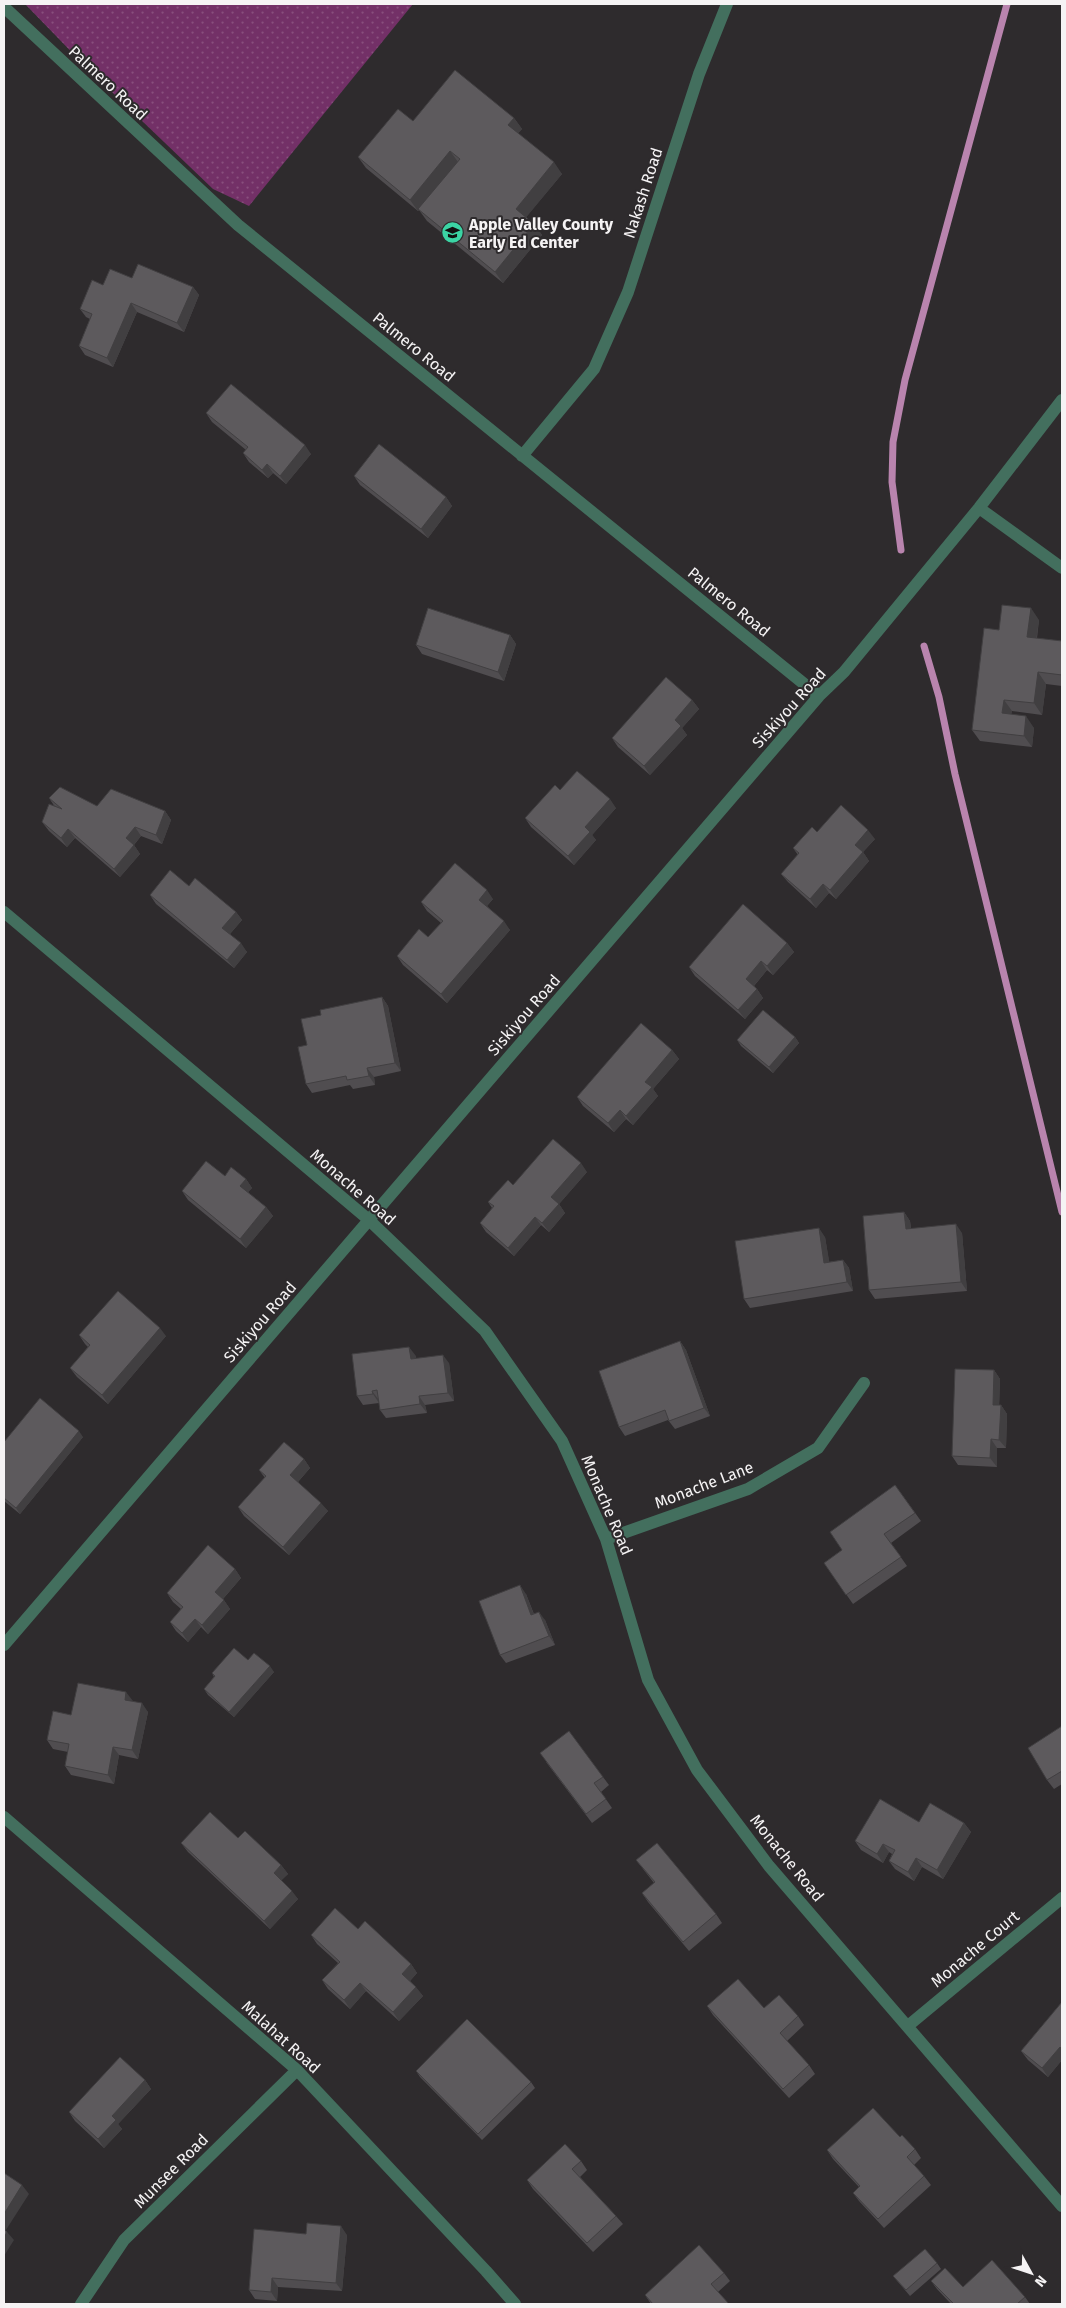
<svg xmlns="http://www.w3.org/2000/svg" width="1066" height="2308" font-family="'Fira Sans',sans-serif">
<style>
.grass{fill:url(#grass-dots)}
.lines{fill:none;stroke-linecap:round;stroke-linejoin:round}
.stream{stroke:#b984ae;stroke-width:7}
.minor{stroke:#436f5e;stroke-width:12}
.wall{fill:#504d50}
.shaded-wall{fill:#413f41}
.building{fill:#5d5a5d;stroke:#413f41}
.labels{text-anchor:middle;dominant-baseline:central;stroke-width:4;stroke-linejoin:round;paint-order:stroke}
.street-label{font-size:16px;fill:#f5f3f4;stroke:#2e2b2d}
.poi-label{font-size:16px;font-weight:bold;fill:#f5f3f4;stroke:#2e2b2d;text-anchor:start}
</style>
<defs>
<pattern id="grass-dots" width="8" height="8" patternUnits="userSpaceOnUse" patternTransform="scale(1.25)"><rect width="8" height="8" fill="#733067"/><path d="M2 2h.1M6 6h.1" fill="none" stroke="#884e7d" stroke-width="1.8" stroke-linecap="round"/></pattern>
</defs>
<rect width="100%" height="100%" fill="#2e2b2d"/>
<path class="grass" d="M25 4H413L249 206 213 189 90 71Z"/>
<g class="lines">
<path class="stream" d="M901 550 892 482 893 442 905 380 1007 4
M924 646 939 697 955 774 1062 1212"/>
<path class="minor" d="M4 7 238 225 819 696
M522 456 594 369 628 292 699 74 727 4
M979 508 1062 568
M4 912 369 1220 485 1331 562 1441 606 1539 648 1680 697 1770 769 1866 1062 2206
M606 1539 748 1489 818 1448 864 1383
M4 1645 819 696 844 672 979 508 1062 400
M4 1817 297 2070 486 2271 515 2304
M909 2025 1062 1898
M81 2304 124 2240 297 2070"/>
</g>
<path class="wall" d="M514 118 522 129 518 133 562 174 526 217 534 224 542 235 503 283 427 221 419 210 418 211 366 168 358 157 413 121Z
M132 278 193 287 199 295 184 332 137 312 113 367 85 355 79 346 90 319 86 317 80 309 103 285Z
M206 413 311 454 286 484 273 473 268 478 249 462 243 453 246 450 212 422Z
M354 476 446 497 452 506 428 538 360 485Z
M1039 620 1037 638 1062 641V686L1046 684 1042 715 1012 711 1011 714 1034 728 1032 747 980 741 972 730 999 630Z
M510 635 516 644 504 681 422 654 416 645Z
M692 700 699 709 682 728 687 735 650 775 618 747 612 738Z
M560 790 616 808 592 835 596 840 574 865 531 827 525 818Z
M49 798 97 806 165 811 171 820 162 844 141 836 134 845 140 854 120 877 75 838 67 847 49 831 42 822 55 807Z
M817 832 875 839 863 852 869 861 836 899 829 893 816 908 788 882 781 874 798 855 793 848Z
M189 886 236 912 242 920 230 934 247 952 234 968 156 904 150 895Z
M493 899 487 906 510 930 447 1003 403 965 397 956 428 937 441 923 427 911 421 902Z
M787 943 794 952 773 975 767 970 754 986 757 989 763 998 745 1019 695 976 689 967Z
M382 997 388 1006 401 1071 374 1077 375 1085 353 1089 350 1085 312 1093 306 1084 307 1045 321 1015Z
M795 1037 799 1043 773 1073 741 1046 737 1040Z
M672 1050 679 1059 653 1089 658 1096 633 1125 626 1119 614 1132 583 1106 577 1097Z
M587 1172 559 1204 565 1213 549 1232 541 1225 514 1256 486 1232 480 1223 492 1208 488 1202 513 1185Z
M225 1176 246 1179 252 1188 248 1192 266 1207 273 1216 246 1248 188 1200 182 1191Z
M904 1212 910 1221 911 1228 962 1233 967 1291 875 1299 869 1290Z
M825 1237 829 1262 843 1260 849 1268 853 1291 750 1308 744 1299Z
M79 1335 166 1336 108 1404 77 1377 70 1368 88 1347 85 1344Z
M680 1341 686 1350 710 1416 675 1429 668 1420 625 1436 619 1427Z
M416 1356V1358L449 1363 454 1401 425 1405 427 1413 386 1418 380 1410 379 1403 363 1405 357 1396Z
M994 1370 1000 1379 999 1405H1001L1007 1414 1006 1448H997V1467L958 1465 952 1456Z
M83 1437 20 1514 4 1501V1442Z
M304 1459 310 1468 298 1482 328 1511 289 1555 244 1516 238 1507 265 1478 259 1470Z
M895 1485 921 1521 891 1543 907 1566 853 1604 824 1563 842 1550Z
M235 1569 241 1578 223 1599 230 1609 208 1634 201 1627 188 1642 176 1631 170 1622 181 1609 173 1602 167 1593Z
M526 1594 534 1614 545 1620 555 1645 506 1663 500 1655Z
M248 1660 274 1672 234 1717 208 1695 204 1689 214 1677 212 1673Z
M133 1701 148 1712 138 1759 119 1755 114 1784 71 1775 65 1766 68 1752 53 1749 47 1740 71 1715Z
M1062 1726V1784L1054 1789 1047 1780Z
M546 1762 603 1777 609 1785 601 1792 612 1808 592 1823Z
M919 1822 964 1823 971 1832 943 1879 922 1867 914 1881 895 1869 889 1861 892 1854 889 1852 883 1863 861 1850 855 1841Z
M238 1838 281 1865 288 1874 281 1880 298 1899 270 1929 188 1852 181 1843Z
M636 1860 716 1914 722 1923 689 1951 648 1902 642 1893 654 1883Z
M358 1929 411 1964 417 1973 410 1981 423 1996 399 2021 366 1991 350 2009 328 1989 322 1980 338 1963 317 1944 311 1935Z
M1062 2002V2060L1048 2077 1028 2060 1021 2051Z
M707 2006 764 2008 798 2016 804 2025 787 2041 809 2065 815 2074 789 2098 713 2015Z
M416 2071 531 2082 535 2088 482 2140 420 2077Z
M145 2080 151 2089 118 2124 122 2129 104 2148 75 2121 69 2112Z
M900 2137 915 2149 921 2158 914 2165 924 2176 931 2185 884 2228 859 2201 853 2193 859 2187 833 2159 827 2150Z
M581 2161 587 2170 580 2177 616 2216 623 2224 593 2252 533 2189 527 2180Z
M306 2234 347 2235 342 2291 278 2287 277 2301 255 2299 249 2290Z
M937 2263 941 2269 910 2296 893 2276Z
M724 2273 730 2281 718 2292 729 2304H651L645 2295Z
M931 2281 963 2287 1025 2297 1030 2304H951L937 2289Z"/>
<path class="shaded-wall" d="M514 118 522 129 516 136 508 125Z
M450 151 458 162 418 211 410 200Z
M554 162 562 174 524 220 516 209Z
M534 224 542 235 503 283 495 272Z
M193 287 199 295 184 332 177 323Z
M131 303 137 312 113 367 107 358Z
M305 445 311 454 286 484 280 476Z
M267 464 273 473 268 478 262 470Z
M446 497 452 506 428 538 421 529Z
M1031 608 1039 620 1035 648 1027 637Z
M510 635 516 644 504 681 498 672Z
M1038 672 1046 684 1042 715 1034 703Z
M692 700 699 709 682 728 687 735 650 775 644 766 675 720Z
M1004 700 1012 711 1010 725 1002 713Z
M1026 716 1034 728 1032 747 1024 736Z
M610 799 616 808 592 835 596 840 574 865 568 856 585 827Z
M165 811 171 820 162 844 156 835Z
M135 827 141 836 132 847 126 838Z
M68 829 75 838 67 847 61 838Z
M868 830 875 839 861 854 855 845Z
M134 845 140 854 120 877 114 869Z
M863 852 869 861 836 899 830 890Z
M823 884 829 893 816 908 810 899Z
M487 890 493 899 485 908 479 900Z
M236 912 242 920 228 936 222 928Z
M504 921 510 930 447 1003 441 994Z
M241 943 247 952 234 968 227 960Z
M787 943 794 952 773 975 767 966Z
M761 961 767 970 752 988 746 979Z
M757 989 763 998 745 1019 738 1010Z
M382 997 388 1006 401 1071 395 1063Z
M795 1037 799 1043 773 1073 769 1067Z
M672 1050 679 1059 653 1089 658 1096 633 1125 626 1116 645 1082Z
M367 1068 374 1077 375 1085 369 1076Z
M620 1110 626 1119 614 1132 608 1123Z
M581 1163 587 1172 559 1204 565 1213 549 1232 542 1223 551 1197Z
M246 1179 252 1188 246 1194 240 1186Z
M266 1207 273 1216 246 1248 240 1239Z
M904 1212 910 1221 912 1237 906 1229Z
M535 1217 541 1225 514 1256 508 1248Z
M956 1224 962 1233 967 1291 961 1282Z
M819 1228 825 1237 831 1271 824 1263Z
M843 1260 849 1268 853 1291 847 1282Z
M160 1328 166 1336 108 1404 102 1395Z
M680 1341 686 1350 710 1416 704 1408Z
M409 1347 416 1356 417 1367 411 1359Z
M443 1355 449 1363 454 1401 448 1393Z
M994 1370 1000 1379 999 1414 993 1405Z
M372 1391 379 1400V1403L373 1394Z
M419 1396 425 1405 427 1413 420 1404Z
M1001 1405 1007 1414 1006 1448 999 1440Z
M79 1431 83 1437 20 1514 16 1508Z
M991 1439 997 1448V1467L990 1458Z
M304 1459 310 1468 296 1484 290 1475Z
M321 1503 328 1511 289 1555 283 1547Z
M235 1569 241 1578 221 1601 215 1592Z
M520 1585 526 1594 537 1623 531 1615Z
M224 1600 230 1609 208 1634 202 1625Z
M539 1612 545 1620 555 1645 549 1636Z
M195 1619 201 1627 188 1642 182 1633Z
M270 1666 274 1672 234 1717 229 1712Z
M126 1692 133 1701 125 1700Z
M142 1703 148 1712 138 1759 132 1750Z
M113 1747 119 1755 114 1784 108 1775Z
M964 1823 971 1832 943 1879 937 1870Z
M883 1844 889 1852 883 1863 877 1854Z
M916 1858 922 1867 914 1881 908 1872Z
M281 1865 288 1874 280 1882 274 1873Z
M292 1891 298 1899 270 1929 264 1921Z
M411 1964 417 1973 408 1983 402 1974Z
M360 1983 366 1991 350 2009 344 2000Z
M416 1987 423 1996 399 2021 393 2012Z
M1060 2047 1062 2050V2060L1048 2077 1042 2068Z
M145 2080 151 2089 118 2124 122 2129 104 2148 98 2139 112 2116Z
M22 2185 29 2194 4 2233V2214Z
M341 2226 347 2235 342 2291 336 2283Z
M7 2232 14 2240 4 2256V2238Z
M272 2278 278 2287 277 2301 271 2292Z"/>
<path class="building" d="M455 70 514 118 508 125 554 162 516 209 534 224 495 272 418 209 460 159 450 151 410 200 358 157 398 109 413 121Z
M138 264 193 287 177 323 131 303 107 358 79 346 92 314 80 309 92 280 103 285 110 269 132 278Z
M231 384 305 445 280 476 267 464 262 470 243 453 248 447 206 413Z
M379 444 446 497 421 529 354 476Z
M1002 605 1031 608 1027 637 1062 641V675L1038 672 1034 703 1004 700 1002 713 1026 716 1024 736 972 730 984 628 999 630Z
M428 608 510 635 498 672 416 645Z
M666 677 692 700 675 720 681 726 644 766 612 738Z
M577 771 610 799 585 827 590 832 568 856 525 818 555 785 560 790Z
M60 787 97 806 111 789 165 811 156 835 135 827 126 838 134 845 114 869 68 829 61 838 42 822 49 804 62 809 49 798Z
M841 805 868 830 855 845 863 852 830 890 823 884 810 899 781 874 799 853 793 848 812 827 817 832Z
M455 863 487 890 479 900 504 921 441 994 397 956 419 929 428 937 443 921 421 902Z
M170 870 189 886 195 878 236 912 222 928 241 943 227 960 150 895Z
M743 904 787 943 767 966 761 961 746 979 757 989 738 1010 689 967Z
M382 997 395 1063 367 1068 369 1076 347 1080 346 1076 306 1084 298 1047 307 1045 301 1019 321 1015 320 1010Z
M763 1010 795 1037 769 1067 737 1040Z
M641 1023 672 1050 645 1082 652 1087 626 1116 620 1110 608 1123 577 1097Z
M553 1139 581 1163 551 1197 559 1204 542 1223 535 1217 508 1248 480 1223 494 1206 488 1202 508 1180 513 1185Z
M206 1161 225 1176 231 1167 246 1179 240 1186 266 1207 240 1239 182 1191Z
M904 1212 906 1229 956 1224 961 1282 869 1290 863 1216Z
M819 1228 824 1263 843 1260 847 1282 744 1299 735 1241Z
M118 1291 160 1328 102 1395 70 1368 90 1345 79 1335Z
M680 1341 704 1408 669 1421 665 1410 619 1427 599 1371Z
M409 1347 411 1359 443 1355 448 1393 419 1396 420 1404 380 1410 377 1390 372 1391 373 1394 357 1396 352 1354Z
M955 1369 994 1370 993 1405H1001L999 1440 991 1439 990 1458 952 1456Z
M40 1398 79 1431 16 1508 4 1498V1442Z
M284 1442 304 1459 290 1475 321 1503 283 1547 238 1507 266 1476 259 1470Z
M895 1485 915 1513 884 1534 901 1557 846 1595 824 1563 842 1550 830 1532Z
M208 1545 235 1569 215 1592 224 1600 202 1625 195 1619 182 1633 170 1622 183 1607 167 1593Z
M520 1585 531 1615 539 1612 549 1636 500 1655 479 1601Z
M234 1648 248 1660 254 1653 270 1666 229 1712 204 1689 215 1676 212 1673Z
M78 1683 126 1692 125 1700 142 1703 132 1750 113 1747 108 1775 65 1766 69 1744 47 1740 53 1711 71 1715Z
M1062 1726V1771L1047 1780 1028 1748Z
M569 1731 603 1777 594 1783 606 1799 586 1814 540 1753Z
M880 1799 919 1822 930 1803 964 1823 937 1870 916 1858 908 1872 889 1861 895 1850 883 1844 877 1854 855 1841Z
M210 1812 238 1838 245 1831 281 1865 274 1873 292 1891 264 1921 181 1843Z
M657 1843 716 1914 683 1942 642 1893 655 1882 636 1860Z
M335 1908 358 1929 365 1921 411 1964 402 1974 416 1987 393 2012 360 1983 344 2000 322 1980 340 1962 311 1935Z
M738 1979 764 2008 779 1995 798 2016 780 2033 809 2065 783 2089 707 2006Z
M1062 2002V2049L1060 2047 1042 2068 1021 2051Z
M467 2019 531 2082 478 2134 416 2071Z
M120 2057 145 2080 112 2116 116 2120 98 2139 69 2112Z
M873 2108 900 2137 902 2135 915 2149 907 2157 924 2176 878 2219 853 2193 860 2186 827 2150Z
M565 2144 581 2161 572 2169 616 2216 587 2243 527 2180Z
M4 2173 22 2185 4 2214Z
M307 2223 341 2226 336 2283 272 2278 271 2292 249 2290 254 2229 306 2234Z
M4 2229 7 2232 4 2238Z
M699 2245 724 2273 711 2284 729 2304H653L645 2295Z
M925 2249 937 2263 906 2290 893 2276Z
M992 2260 1025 2297 1017 2304H954L931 2281 945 2268 963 2287Z"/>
<defs>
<symbol id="school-disc" viewBox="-11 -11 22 22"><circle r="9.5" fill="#3bd4a4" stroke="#2e2b2d"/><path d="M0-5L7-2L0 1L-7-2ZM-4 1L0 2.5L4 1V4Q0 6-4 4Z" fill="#111"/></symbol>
</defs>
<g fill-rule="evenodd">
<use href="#school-disc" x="440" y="220" width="25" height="25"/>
</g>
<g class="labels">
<g class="street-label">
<text transform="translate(108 83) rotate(43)">Palmero Road</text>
<text transform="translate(643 193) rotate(-72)">Nakash Road</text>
<text transform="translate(414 347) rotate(39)">Palmero Road</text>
<text transform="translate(729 602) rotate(39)">Palmero Road</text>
<text transform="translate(789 708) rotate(-48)">Siskiyou Road</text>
<text transform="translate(524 1015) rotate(-49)">Siskiyou Road</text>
<text transform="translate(353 1187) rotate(41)">Monache Road</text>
<text transform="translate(260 1322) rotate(-49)">Siskiyou Road</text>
<text transform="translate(704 1485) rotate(-21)">Monache Lane</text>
<text transform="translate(607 1505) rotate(67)">Monache Road</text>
<text transform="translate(787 1858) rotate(51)">Monache Road</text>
<text transform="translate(975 1949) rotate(-40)">Monache Court</text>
<text transform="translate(281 2037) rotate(42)">Malahat Road</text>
<text transform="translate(171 2171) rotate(-45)">Munsee Road</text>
</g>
<g class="poi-label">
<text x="469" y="224">Apple Valley County<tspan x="469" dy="18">Early Ed Center</tspan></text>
</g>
</g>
<rect width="1066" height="2308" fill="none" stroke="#f5f3f4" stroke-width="10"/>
<g transform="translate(1031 2273) rotate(130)" stroke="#2e2b2d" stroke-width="4" paint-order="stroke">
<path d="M0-4L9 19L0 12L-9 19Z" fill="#f5f3f4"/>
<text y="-8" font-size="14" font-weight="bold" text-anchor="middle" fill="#f5f3f4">N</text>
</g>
</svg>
